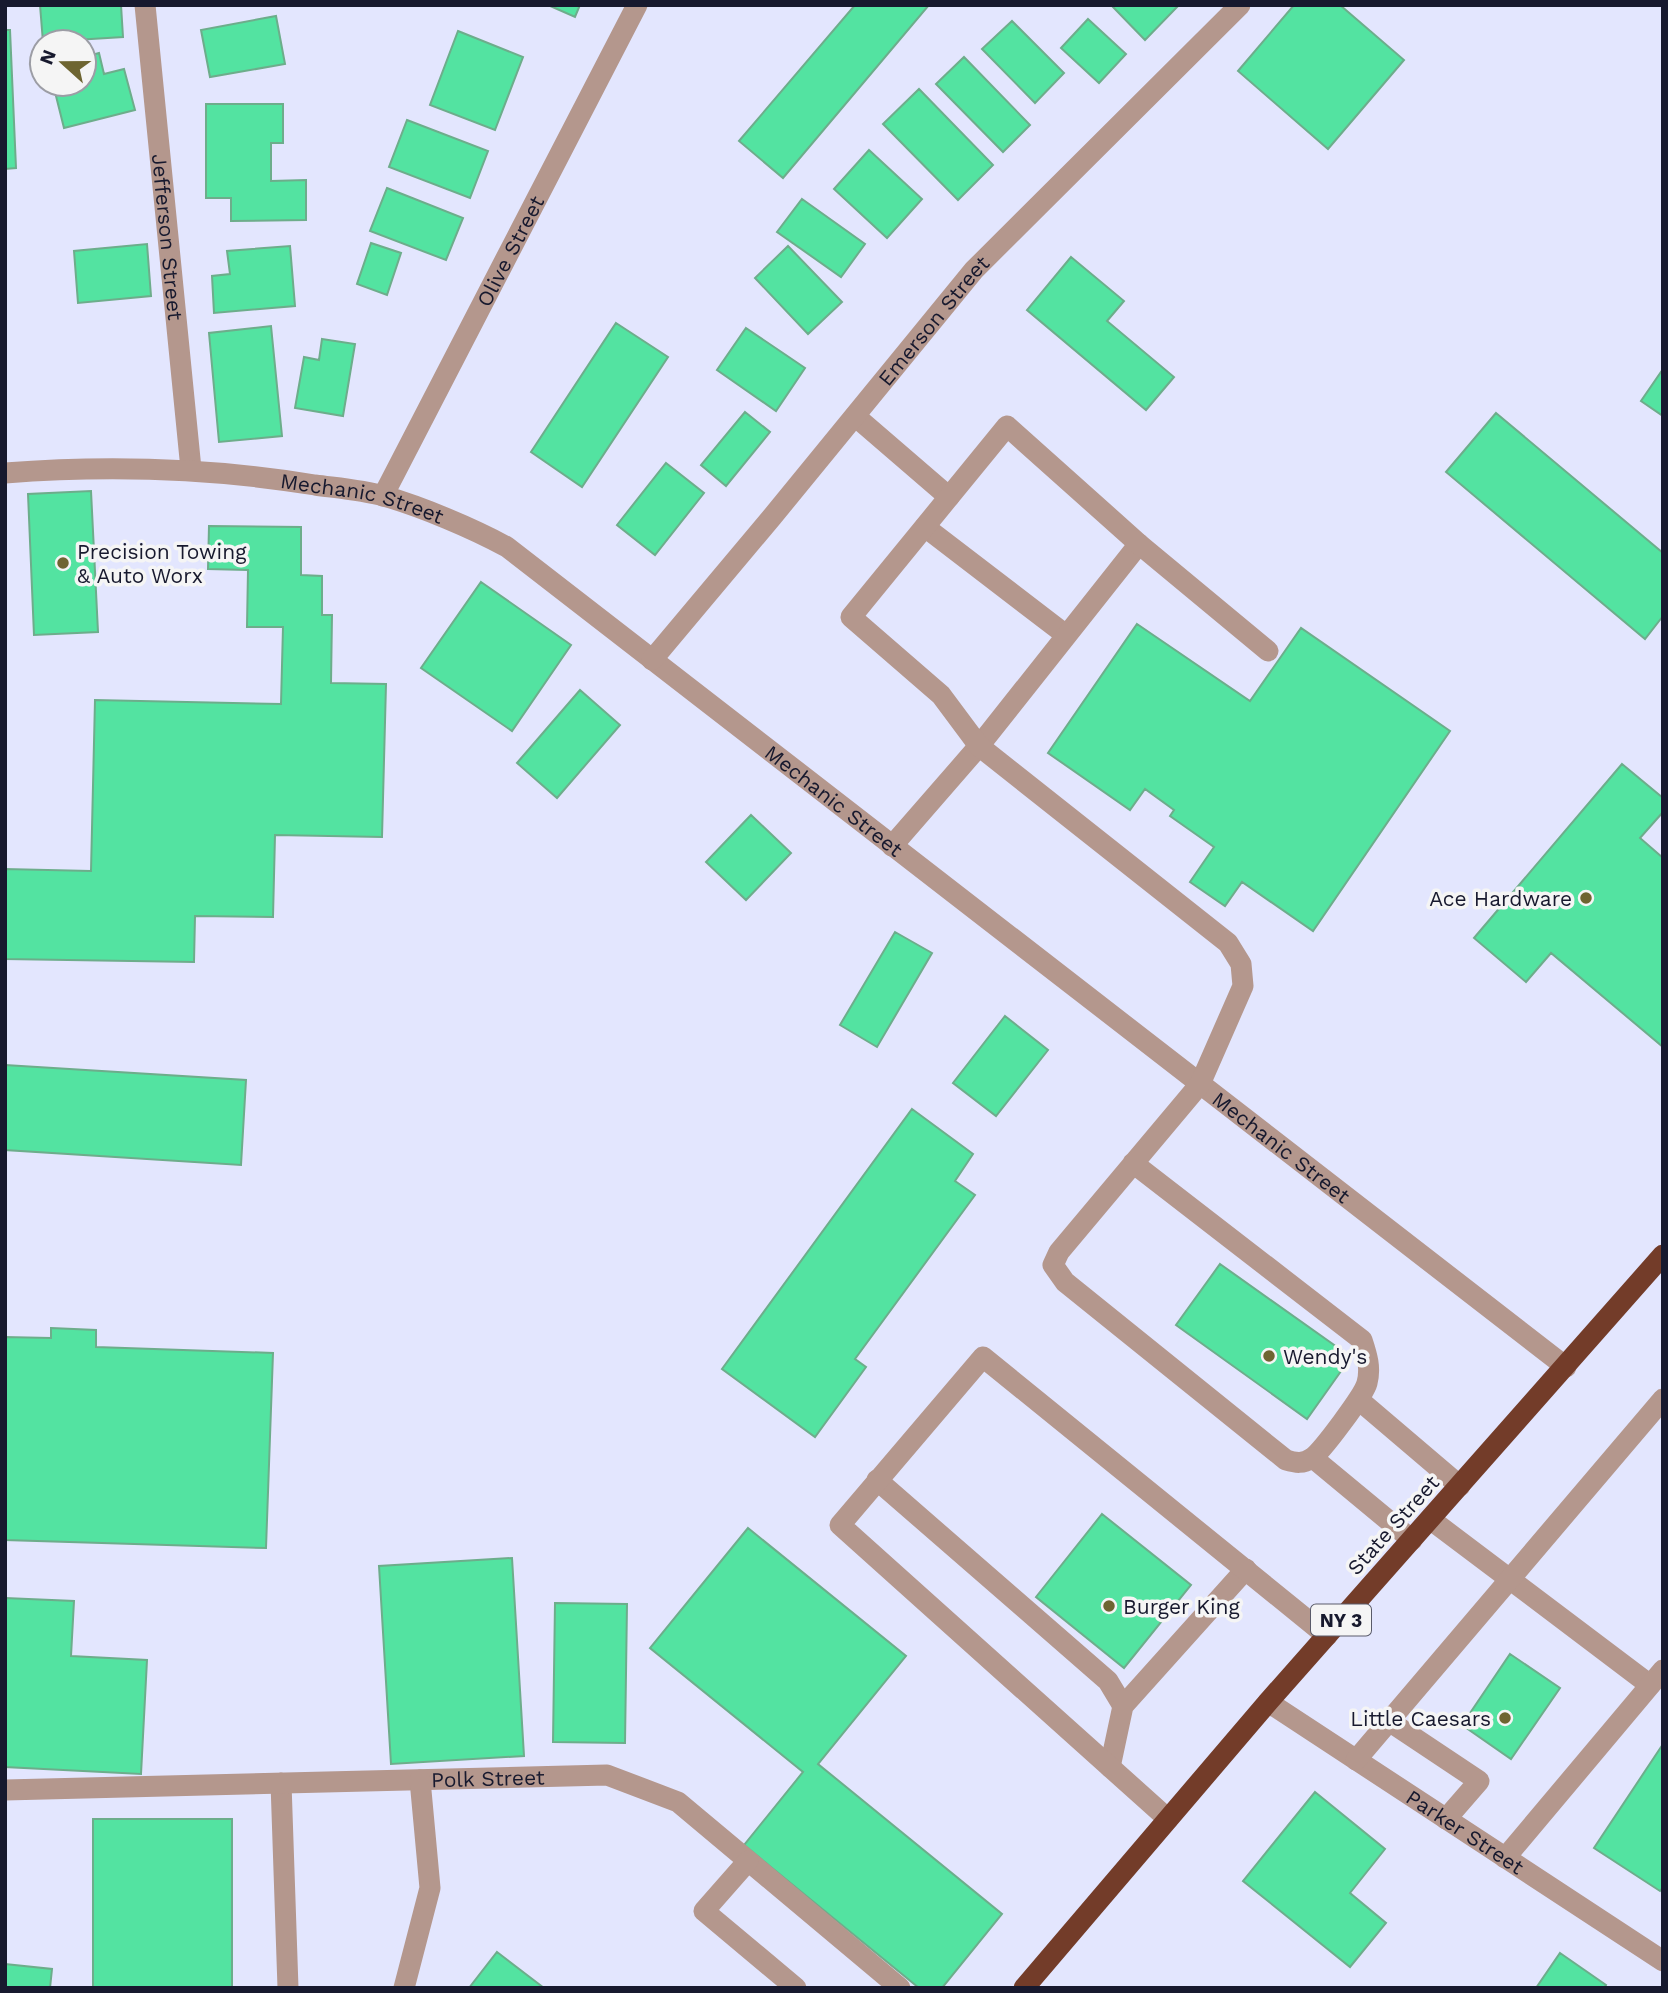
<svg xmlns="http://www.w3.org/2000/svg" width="1668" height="1993" font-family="'Work Sans',sans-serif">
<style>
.building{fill:#53e3a1;stroke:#6dad8b;stroke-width:2}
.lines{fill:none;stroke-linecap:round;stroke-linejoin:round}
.minor{stroke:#b4978d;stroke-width:21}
.highway{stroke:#733c29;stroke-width:21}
.poi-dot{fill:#6e6531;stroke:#f5f5f5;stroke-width:2.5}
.labels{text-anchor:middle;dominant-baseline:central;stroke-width:7;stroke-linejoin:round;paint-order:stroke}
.shield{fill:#f5f5f5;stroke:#5a5b6a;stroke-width:2}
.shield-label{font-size:19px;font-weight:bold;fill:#17192e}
.street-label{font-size:21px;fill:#17192e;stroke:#f5f5f5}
.poi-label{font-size:21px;fill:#17192e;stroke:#f5f5f5;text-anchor:start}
</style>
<rect width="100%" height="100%" fill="#e3e6fe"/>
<path class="building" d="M40 5H121L123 37 43 42Z
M548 5H580L575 17Z
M855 5H929L783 178 739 141Z
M1111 5H1179L1145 40Z
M1294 5H1340L1404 60 1328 149 1238 71Z
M276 16 285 64 210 77 201 30Z
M1088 19 1126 54 1099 83 1061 48Z
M1012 21 1064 73 1035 103 982 49Z
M5 30H10L16 168 5 169Z
M458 31 523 57 495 130 430 105Z
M99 53 104 74 124 69 135 110 64 128 53 84H84V57Z
M964 57 1030 125 1003 152 936 84Z
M919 89 993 165 958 200 883 124Z
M206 104H283V143H271V181L306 180V220L231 221V198H206Z
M407 120 488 151 470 198 389 167Z
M869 150 922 199 887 238 834 189Z
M387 188 463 218 446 260 370 231Z
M802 199 865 244 841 277 777 232Z
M371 243 401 253 387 295 357 284Z
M147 244 151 296 78 303 74 251Z
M290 246 295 306 214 313 212 276 230 274 227 251Z
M788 246 842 302 808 334 755 278Z
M1071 257 1124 301 1107 321 1174 377 1146 410 1027 310Z
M616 323 668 357 582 487 531 452Z
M271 326 282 436 219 442 209 333Z
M746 328 805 368 776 411 717 370Z
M322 339 355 344 343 416 295 408 304 357 319 360Z
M1663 369V416L1641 401Z
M745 412 770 432 726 486 701 465Z
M1496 413 1663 553V616L1645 639 1446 472Z
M666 463 704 493 655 555 617 525Z
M91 491 98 632 34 635 28 494Z
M209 526 301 527V575L322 576V615H332L331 683 386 684 382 837 275 835 273 917 195 916 194 962 5 959V869L91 871 95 700 281 704 283 627H247L248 570 208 569Z
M481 582 571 645 512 731 421 668Z
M1137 624 1250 701 1301 628 1450 731 1313 931 1242 882 1225 906 1190 882 1214 847 1170 816 1174 810 1145 789 1130 810 1048 753Z
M580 690 620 725 557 798 517 763Z
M1622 764 1663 798V812L1640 838 1663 858V1047L1551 953 1526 982 1474 938Z
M751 815 791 853 746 900 706 862Z
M895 932 932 953 877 1047 840 1025Z
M1005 1016 1048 1050 996 1116 953 1083Z
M5 1065 246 1080 241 1165 5 1150Z
M912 1109 973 1154 955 1181 975 1195 855 1359 866 1367 815 1437 722 1369Z
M1220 1264 1351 1357 1307 1419 1176 1325Z
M51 1328 96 1330V1347L273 1353 266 1548 5 1540V1337L51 1338Z
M1102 1514 1191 1585 1124 1668 1036 1597Z
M748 1528 906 1656 818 1764 1002 1914 942 1988H919L744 1845 803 1772 650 1648Z
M512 1558 524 1756 391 1764 379 1566Z
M5 1598 74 1601 71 1656 147 1660 141 1774 5 1767Z
M555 1603 627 1604 625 1743 553 1742Z
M1510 1654 1560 1688 1511 1759 1462 1725Z
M1663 1744V1887L1660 1891 1594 1848Z
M1315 1792 1385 1849 1350 1893 1386 1923 1350 1967 1243 1881Z
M93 1819H232V1988H93Z
M497 1952 544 1988H469Z
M1560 1953 1606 1985 1604 1988H1536Z
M5 1964 52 1969 50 1988H5Z"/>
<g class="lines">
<g class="minor">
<path id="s1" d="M145 5 191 469"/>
<path d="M855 416 949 497"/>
<path id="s2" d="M5 473C109 465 212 468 315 485 337 488 362 490 384 496 422 507 472 528 507 547L1566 1367"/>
<path id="s3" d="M383 496 637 5"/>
<path d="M925 527 1066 635"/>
<path id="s4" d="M652 660 772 517 974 270 1240 5"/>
<path d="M892 846 979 746 1139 544"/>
<path d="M1133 1163 1362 1340C1367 1355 1371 1368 1367 1383 1364 1395 1322 1451 1312 1458 1303 1464 1296 1463 1286 1460L1065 1282 1053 1265 1059 1252 1200 1084 1243 986 1241 964 1228 943 979 746 941 695 851 617 1007 426 1139 544 1268 651"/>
<path d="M1359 1400 1460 1486"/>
<path d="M1313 1458 1412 1540"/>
<path d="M877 1480 1108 1681 1123 1706"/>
<path d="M1430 1519 1650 1685"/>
<path id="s5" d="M1268 1702 1663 1961"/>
<path d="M1389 1721 1479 1781 1446 1819"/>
<path d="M1356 1760 1663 1399"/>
<path d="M1110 1767 1123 1706 1246 1569"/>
<path d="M281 1783 288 1988"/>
<path id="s6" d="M5 1790 607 1775 678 1802 900 1988"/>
<path d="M1168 1819 840 1525 983 1357 1327 1636"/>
<path d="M1505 1858 1663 1670"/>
<path d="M748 1861 704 1911 796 1988"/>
<path d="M404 1988 430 1888 420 1780"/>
</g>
<path class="highway" d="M1024 1988 1268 1702 1663 1255"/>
</g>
<g class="poi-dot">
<circle cx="63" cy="563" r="7"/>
<circle cx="1586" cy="898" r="7"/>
<circle cx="1269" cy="1356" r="7"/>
<circle cx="1109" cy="1606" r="7"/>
<circle cx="1505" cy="1718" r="7"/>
</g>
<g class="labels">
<rect class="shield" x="1311" y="1604.5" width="60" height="31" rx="5"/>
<g class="shield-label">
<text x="1341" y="1620">NY 3</text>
</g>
<g class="street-label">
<text stroke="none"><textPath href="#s1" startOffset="233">Jefferson Street</textPath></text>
<text stroke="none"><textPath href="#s3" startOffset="276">Olive Street</textPath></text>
<text stroke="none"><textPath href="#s4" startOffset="441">Emerson Street</textPath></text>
<text stroke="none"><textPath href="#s2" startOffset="360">Mechanic Street</textPath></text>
<text stroke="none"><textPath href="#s2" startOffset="928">Mechanic Street</textPath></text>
<text stroke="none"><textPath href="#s2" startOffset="1494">Mechanic Street</textPath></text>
<text transform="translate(1393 1525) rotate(-48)">State Street</text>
<text stroke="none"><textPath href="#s6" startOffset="483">Polk Street</textPath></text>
<text stroke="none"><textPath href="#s5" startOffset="236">Parker Street</textPath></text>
</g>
<g class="poi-label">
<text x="77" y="551">Precision Towing<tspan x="77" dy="24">&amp; Auto Worx</tspan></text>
<text x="1572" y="898" text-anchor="end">Ace Hardware</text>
<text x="1283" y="1356">Wendy's</text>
<text x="1123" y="1606">Burger King</text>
<text x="1491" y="1718" text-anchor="end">Little Caesars</text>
</g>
</g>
<rect width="1668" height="1993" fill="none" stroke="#17192e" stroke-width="14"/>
<g transform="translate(63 63) rotate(291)"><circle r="33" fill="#f5f5f5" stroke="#9c9da5" stroke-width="2"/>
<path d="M0-5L12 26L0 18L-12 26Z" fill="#6e6531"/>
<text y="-10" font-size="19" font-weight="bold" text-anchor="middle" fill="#17192e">N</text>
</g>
</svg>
